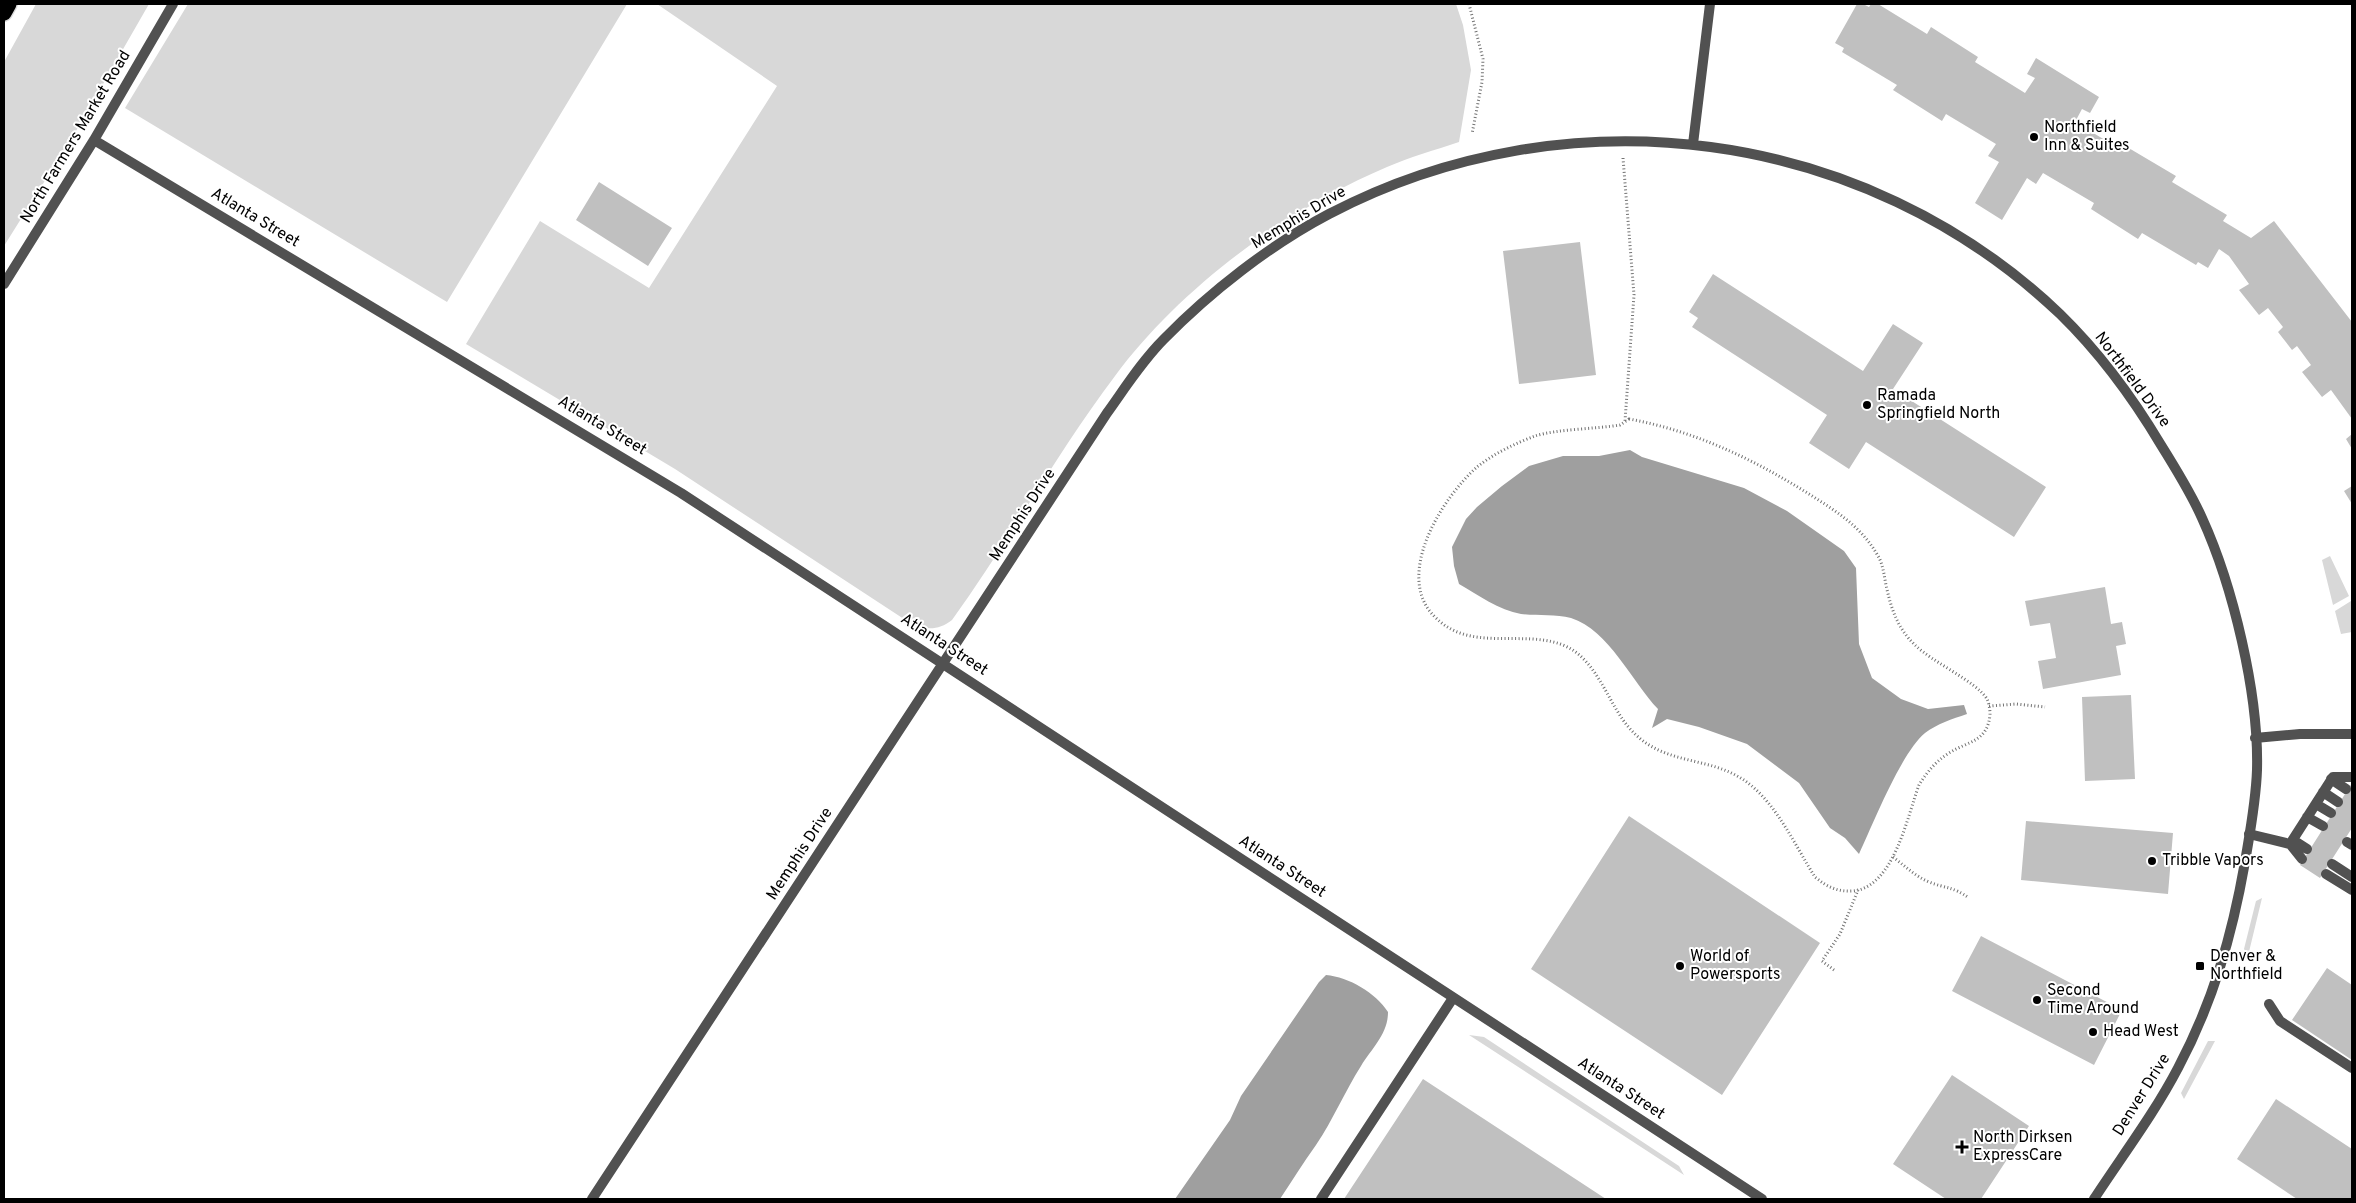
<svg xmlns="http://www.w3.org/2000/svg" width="2356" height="1203" font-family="Overpass,sans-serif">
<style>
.green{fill:#d8d8d8}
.water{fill:#9f9f9f}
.building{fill:#c0c0c0}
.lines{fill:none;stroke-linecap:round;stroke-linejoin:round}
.highway-casing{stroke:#dbdbdb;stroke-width:18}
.path{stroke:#737373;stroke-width:3;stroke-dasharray:1 2.5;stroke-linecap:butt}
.lane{stroke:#515151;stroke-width:10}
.street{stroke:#515151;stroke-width:10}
.highway{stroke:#000;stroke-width:15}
.poi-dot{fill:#000;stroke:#fff;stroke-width:2}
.labels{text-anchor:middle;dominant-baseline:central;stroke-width:4;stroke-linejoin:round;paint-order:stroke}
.poi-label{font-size:16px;fill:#000;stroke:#fff;text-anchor:start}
.street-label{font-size:16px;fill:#000;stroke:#fff}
</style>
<rect width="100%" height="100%" fill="#fff"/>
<path class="green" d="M36 4H149L76 131 4 246V62Z
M188 4H627L447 302 125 108Z
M657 4H1456L1463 25 1471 70 1459 142C1435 150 1410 157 1387 167 1287 209 1180 288 1115 376 1056 454 1009 541 952 620 938 631 925 630 910 623L675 469 466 344 540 221 649 288 777 86Z
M2330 556 2349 596 2333 605 2322 560Z
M2351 601 2352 632 2341 634 2335 611Z
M2262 898 2248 956 2244 949 2256 901Z
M1469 1035 1484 1037 1679 1166 1684 1175Z
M2208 1041H2215L2184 1099 2181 1093Z"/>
<path class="water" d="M1630 450 1642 457 1744 488 1787 511 1844 551 1856 568 1859 644 1872 678 1901 699 1928 709 1964 705 1967 714C1952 719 1937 724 1925 733 1901 753 1873 824 1859 854L1845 838 1830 828 1799 783 1747 744 1699 727 1667 719 1652 728 1658 709C1632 682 1609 630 1571 618 1555 614 1537 616 1521 614 1499 610 1478 595 1459 584L1454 566 1452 547 1466 519 1477 507 1502 486 1529 466 1563 456H1599Z
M1326 975C1349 977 1376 993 1388 1012 1388 1034 1372 1048 1361 1066 1345 1091 1333 1120 1316 1145 1303 1163 1292 1181 1280 1199H1175L1230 1120 1241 1096 1319 982Z"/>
<path class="building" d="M1857 4H1863L1869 7 1871 4H1878L1927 34 1931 27 1978 57 1975 62 2025 93 2035 78 2027 74 2036 58 2099 97 2090 113 2082 109 2075 122 2125 152 2127 147 2176 176 2172 182 2227 215 2223 221 2251 238 2274 221 2352 322V419L2331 390 2322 397 2302 372 2311 365 2297 346 2292 350 2278 332 2283 327 2268 308 2259 315 2239 290 2249 284 2229 256 2219 249 2208 268 2198 262 2196 265 2142 233 2138 239 2091 209 2094 203 2043 173 2036 184 2027 178 2002 220 1975 203 1999 162 1988 156 1996 144 1946 114 1942 121 1893 90 1897 85 1842 52 1844 48 1835 43Z
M599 182 672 228 648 266 576 220Z
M1580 242 1596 375 1519 384 1503 251Z
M1713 274 1863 371 1893 324 1923 343 1893 389 2046 487 2014 537 1866 442 1849 469 1809 443 1827 415 1692 327 1698 318 1689 312Z
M2352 434V449L2346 439Z
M2352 486V504L2344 491Z
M2105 587 2111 624 2122 622 2126 644 2116 646 2121 675 2043 689 2038 661 2056 658 2050 623 2030 626 2025 601Z
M2131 695 2135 779 2085 781 2082 697Z
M2352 783V828L2320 878 2300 865Z
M1629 816 1820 943 1722 1095 1531 969Z
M2026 821 2173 833 2168 894 2021 880Z
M1981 936 2122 1010 2094 1065 1952 991Z
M2327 968 2352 985V1060L2292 1020Z
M1952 1075 2029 1126 1981 1199H1946L1893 1164Z
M1423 1079 1606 1199H1344Z
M2276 1099 2352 1149V1199H2297L2237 1159Z"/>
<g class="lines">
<defs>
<path id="highway" d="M4 13 9 4"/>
</defs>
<use href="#highway" class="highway-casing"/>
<path class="path" d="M1469 4 1483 59 1482 82 1472 134
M1623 158 1634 295 1625 421
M1629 419C1695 431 1753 459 1809 494 1836 511 1862 527 1878 556 1883 564 1884 575 1886 585 1891 608 1897 628 1915 645 1932 662 1977 682 1987 699 1989 703 1990 709 1990 714 1988 742 1968 741 1949 753 1936 761 1927 772 1919 785 1907 817 1894 887 1853 891 1838 892 1827 887 1815 877 1794 844 1774 797 1739 777 1705 757 1665 764 1634 733 1608 708 1600 660 1563 645 1522 629 1470 653 1435 617 1393 576 1442 498 1477 467 1493 454 1516 443 1535 436 1557 429 1596 429 1620 425Z
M1989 706 2016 704 2045 707
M1893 857C1905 866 1915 876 1929 882 1947 889 1952 886 1969 898
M1834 970 1822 961 1840 934 1858 890"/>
<path class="lane" d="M2331 779 2346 789
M2323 792 2338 802
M2316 804 2331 813
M2307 817 2323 826
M2249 834 2290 844 2333 777H2352
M2293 840 2307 849
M2347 842 2352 845
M2290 844 2302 859
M2332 864 2352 877
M2326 874 2352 890
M2269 1004 2280 1021 2352 1068
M1321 1199 1453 998"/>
<path class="street" d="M94 140 681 493 1762 1199
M1693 144 1710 4
M4 284 94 140 173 4
M2255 738 2300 734H2352
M592 1199 1107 413C1125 388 1142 361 1164 339 1210 292 1270 245 1329 214 1568 89 1864 127 2060 314 2100 353 2133 398 2161 445 2176 469 2191 493 2202 518 2233 586 2259 694 2257 770 2256 801 2250 832 2245 862 2232 936 2213 1002 2178 1068 2154 1114 2122 1156 2094 1199"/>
<use href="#highway" class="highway"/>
</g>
<g class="poi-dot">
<circle cx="2034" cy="137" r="5"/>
<circle cx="1867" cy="405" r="5"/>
<circle cx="2152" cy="861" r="5"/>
<circle cx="1680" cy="966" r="5"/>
<rect x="2195" y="961" width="10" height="10" rx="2.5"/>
<circle cx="2037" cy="1000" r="5"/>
<circle cx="2093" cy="1032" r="5"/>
<path d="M1959.5 1139.5h5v5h5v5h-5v5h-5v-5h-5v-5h5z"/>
</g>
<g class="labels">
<g class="poi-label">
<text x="2044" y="128">Northfield<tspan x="2044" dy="18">Inn &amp; Suites</tspan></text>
<text x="1877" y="396">Ramada<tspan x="1877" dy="18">Springfield North</tspan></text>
<text x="2162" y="861">Tribble Vapors</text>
<text x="1690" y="957">World of<tspan x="1690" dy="18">Powersports</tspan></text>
<text x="2210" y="957">Denver &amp;<tspan x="2210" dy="18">Northfield</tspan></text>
<text x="2047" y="991">Second<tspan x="2047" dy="18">Time Around</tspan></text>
<text x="2103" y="1032">Head West</text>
<text x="1973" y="1138">North Dirksen<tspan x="1973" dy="18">ExpressCare</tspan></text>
</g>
<g class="street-label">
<text transform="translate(76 137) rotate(-59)">North Farmers Market Road</text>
<text transform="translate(255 218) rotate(31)">Atlanta Street</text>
<text transform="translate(1299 218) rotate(-31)">Memphis Drive</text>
<text transform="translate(2132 380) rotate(53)">Northfield Drive</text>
<text transform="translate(602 426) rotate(31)">Atlanta Street</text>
<text transform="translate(1023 515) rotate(-57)">Memphis Drive</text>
<text transform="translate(944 645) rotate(33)">Atlanta Street</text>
<text transform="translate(800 854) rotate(-57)">Memphis Drive</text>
<text transform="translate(1282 867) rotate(33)">Atlanta Street</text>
<text transform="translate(1621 1089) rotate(33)">Atlanta Street</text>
<text transform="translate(2142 1095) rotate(-58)">Denver Drive</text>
</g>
</g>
<rect width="2356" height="1203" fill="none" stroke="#000000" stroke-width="10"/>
</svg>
